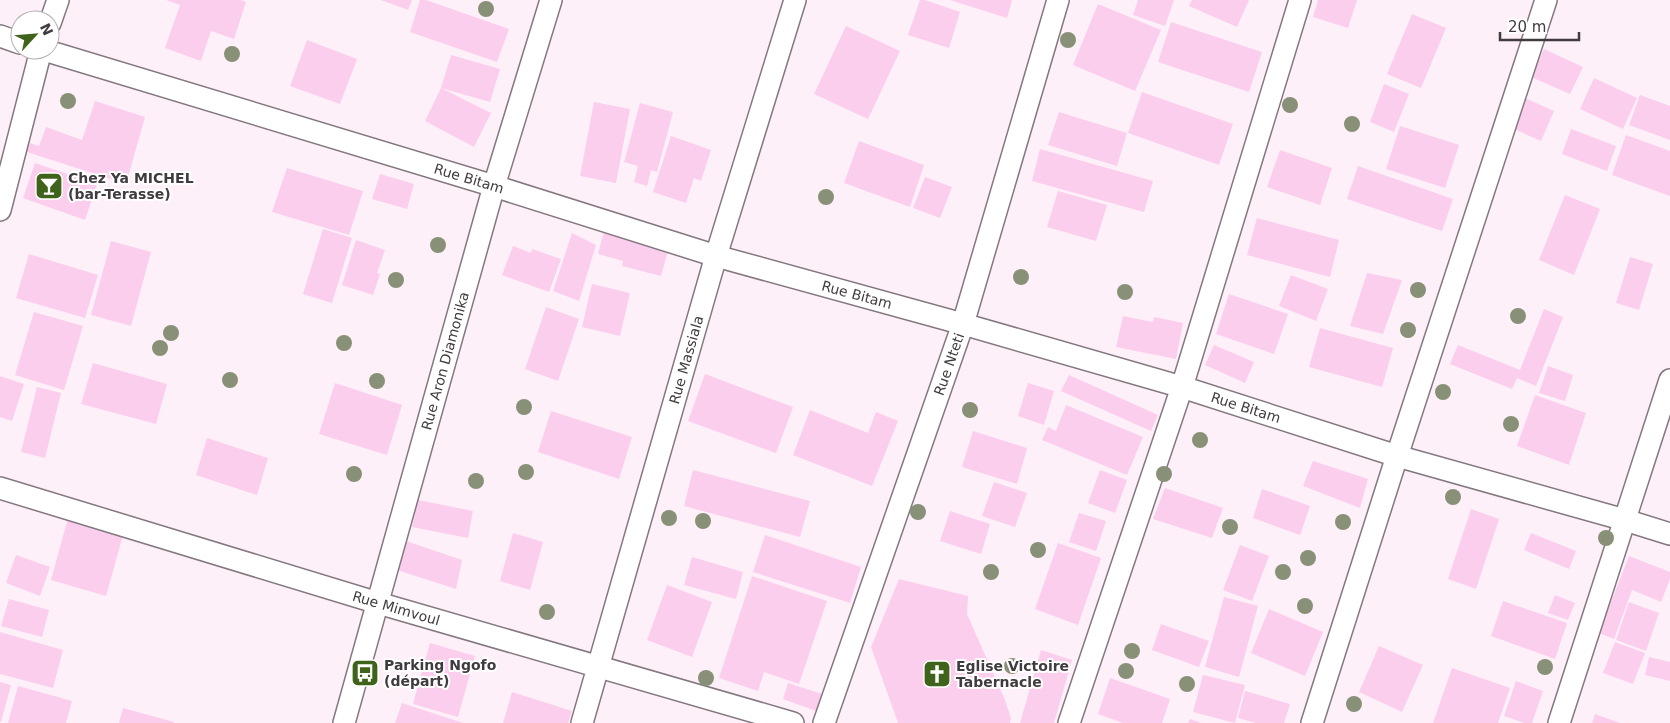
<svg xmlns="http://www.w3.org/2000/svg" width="1670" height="723" font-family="'DejaVu Sans',sans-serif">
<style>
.building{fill:#fcceed}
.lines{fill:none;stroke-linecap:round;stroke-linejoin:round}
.minor-casing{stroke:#847880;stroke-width:24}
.minor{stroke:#fff;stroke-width:21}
.tree{fill:#889077}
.labels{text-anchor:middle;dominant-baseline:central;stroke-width:4;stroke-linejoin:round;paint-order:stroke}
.poi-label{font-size:14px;font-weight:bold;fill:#403b3e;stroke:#fff;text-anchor:start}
.street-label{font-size:14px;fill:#403b3e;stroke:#fff}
</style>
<rect width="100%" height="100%" fill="#fef0f9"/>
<path class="building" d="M166 0H241L246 2 234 39 211 31 201 61 165 48 180 5Z
M381 0H412L408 10Z
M420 0H426L509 29 497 62 410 32Z
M920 0H925L960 12 949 48 908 35Z
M950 0H1012L1007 18Z
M1138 0H1174L1165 26 1133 15Z
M1192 0H1249L1237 27 1189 6Z
M1318 0H1357L1348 28 1313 17Z
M1098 4 1161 30 1135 91 1073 65Z
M1412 14 1446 28 1421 88 1387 74Z
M1171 22 1262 52 1249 92 1158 62Z
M846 26 900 51 868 119 814 94Z
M307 40 357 59 340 104 290 86Z
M1544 49 1583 67 1570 94 1531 77Z
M451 55 500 69 490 102 441 88Z
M1594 78 1637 98 1623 129 1580 109Z
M1384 84 1409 94 1394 132 1370 122Z
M441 88 491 113 474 147 425 121Z
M1142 92 1233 124 1219 165 1128 133Z
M1640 95 1670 106V140L1629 125Z
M1525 98 1554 111 1541 141 1512 128Z
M95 101 145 117 126 184 27 152 30 143 39 146 46 127 82 140Z
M594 102 630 109 616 183 580 176Z
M640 103 673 112 657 172 651 170 647 186 634 182 638 166 624 162Z
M1059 112 1127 133 1117 166 1048 145Z
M1400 126 1459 145 1445 188 1386 169Z
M1571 129 1616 146 1607 171 1562 154Z
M1626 135 1670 151V196L1612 175Z
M671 136 711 150 701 181 694 178 686 203 653 192Z
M859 141 924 165 910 207 844 183Z
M1040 149 1153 181 1144 212 1032 181Z
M1280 150 1332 168 1320 205 1267 187Z
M35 163 97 184 85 220 23 198Z
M1358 166 1453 199 1442 231 1347 199Z
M287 168 363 191 349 235 272 212Z
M380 174 414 184 407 209 372 199Z
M925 177 952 187 940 218 913 208Z
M1058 191 1107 205 1096 241 1047 227Z
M1565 195 1600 209 1574 275 1539 260Z
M1257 218 1339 240 1330 277 1247 255Z
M323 229 352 238 332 303 303 294Z
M604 231 669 247 661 276 622 266 623 261 598 254Z
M572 233 596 245 579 301 553 291Z
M356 240 385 250 377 273 380 274 373 295 342 285Z
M111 241 151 252 131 326 91 315Z
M513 246 531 253 532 249 561 259 549 292 502 275Z
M29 254 98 275 85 318 16 298Z
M1630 257 1653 264 1639 310 1616 303Z
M1367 273 1402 280 1383 334 1350 326Z
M1291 275 1328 289 1316 321 1279 306Z
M592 284 630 293 620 336 582 327Z
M1229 294 1288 314 1274 354 1216 334Z
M546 307 579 319 558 381 525 369Z
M1544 309 1563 317 1536 386 1517 378 1512 389 1450 364 1458 345 1520 370Z
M34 312 83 326 64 390 15 375Z
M1123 316 1153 322 1154 317 1183 323 1176 359 1116 347Z
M1320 328 1393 348 1382 387 1309 367Z
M1214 345 1254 362 1245 383 1205 365Z
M93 363 167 384 156 424 81 404Z
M1548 366 1573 375 1565 401 1539 393Z
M705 374 793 407 776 453 688 421Z
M1069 375 1158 415 1151 431 1061 391Z
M0 376 24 384 12 421 0 417Z
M335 383 402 405 387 455 319 434Z
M1028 383 1054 391 1044 425 1018 416Z
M37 387 61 393 45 458 21 452Z
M1535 395 1586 413 1569 465 1517 446Z
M1066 405 1143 437 1127 475 1042 440 1048 427 1056 431Z
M810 410 868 433 876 412 898 421 872 486 793 455Z
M551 411 632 437 619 479 538 452Z
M973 431 1027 448 1017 484 962 467Z
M207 438 268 458 257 495 196 475Z
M1313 461 1368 479 1360 508 1303 486Z
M693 470 810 501 800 537 684 506Z
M1100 470 1127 480 1115 513 1088 503Z
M994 482 1027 493 1015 527 982 516Z
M1165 488 1223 508 1212 538 1153 519Z
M1262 489 1310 506 1300 535 1253 518Z
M418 500 473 511 468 538 412 527Z
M1471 509 1499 519 1476 589 1448 579Z
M950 511 990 524 981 554 940 541Z
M1079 513 1106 521 1096 551 1069 542Z
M68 518 123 535 106 596 51 580Z
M513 533 543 542 530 590 500 581Z
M1531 533 1576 551 1569 569 1524 550Z
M765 535 861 567 850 603 753 572Z
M406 541 462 560 456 589 397 570Z
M1058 543 1101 558 1078 625 1035 609Z
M1240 545 1269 556 1252 601 1223 590Z
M16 555 50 567 40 596 6 583Z
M1629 556 1670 572V579L1661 602 1632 590 1614 639 1599 633Z
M692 557 743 572 736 599 684 585Z
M752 576 827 601 799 684 764 672 758 691 719 678Z
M899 579 968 596 967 614 1005 700 1011 718 1010 723H898L871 647Z
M667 585 712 602 692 657 647 640Z
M1555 595 1575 603 1568 620 1548 613Z
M1224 597 1258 606 1239 677 1205 667Z
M9 599 49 610 42 637 1 626Z
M1503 601 1567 623 1555 659 1491 636Z
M1629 602 1659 613 1646 651 1616 640Z
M1269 609 1323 632 1305 676 1251 653Z
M1161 624 1209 641 1199 667 1152 650Z
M0 632 63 650 53 688 0 674Z
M1615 642 1645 653 1633 684 1603 673Z
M430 643 475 656 458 717 413 704Z
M1379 646 1423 665 1402 712 1359 692Z
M1041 650 1072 660 1054 723H1020Z
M1649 657 1670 662V681L1645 675Z
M1452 668 1510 688 1498 723H1433Z
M1203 675 1245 685 1235 723 1193 712Z
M1110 678 1170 699 1162 723H1123L1098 714Z
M1516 681 1543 691 1532 723H1524L1504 716Z
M0 682 11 685 1 722 0 721Z
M788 683 822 694 816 711 783 699Z
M18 686 72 701 66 723H8Z
M1245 691 1290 704 1284 723H1256L1238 718Z
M512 692 572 711 568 723H503Z
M402 703 463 723H395Z
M123 708 174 722V723H119Z
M1595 714 1620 723H1592Z
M1190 719 1201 723H1188Z"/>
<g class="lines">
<defs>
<g id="minor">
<path d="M50 23 58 0"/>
<path d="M0 36 20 43"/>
<path id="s1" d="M44 50 494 186 716 256 963 324 1182 387 1397 456 1625 520 1670 534"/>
<path d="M0 210 41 50"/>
<path id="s2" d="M0 488 378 603 793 723"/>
<path id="s3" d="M344 723 494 186 551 0"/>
<path id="s4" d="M582 723 716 256 795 0"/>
<path id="s5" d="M824 723 963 324 1058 0"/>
<path d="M1069 723 1182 387 1300 0"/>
<path d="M1312 723 1397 456 1546 0"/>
<path d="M1559 723 1670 380"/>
</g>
</defs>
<use href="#minor" class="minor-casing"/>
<use href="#minor" class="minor"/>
</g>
<g class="tree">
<circle cx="486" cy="9" r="8"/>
<circle cx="1068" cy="40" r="8"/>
<circle cx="232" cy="54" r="8"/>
<circle cx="68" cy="101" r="8"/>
<circle cx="1290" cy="105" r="8"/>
<circle cx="1352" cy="124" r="8"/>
<circle cx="826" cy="197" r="8"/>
<circle cx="438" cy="245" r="8"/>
<circle cx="1021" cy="277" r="8"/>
<circle cx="396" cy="280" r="8"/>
<circle cx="1418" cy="290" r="8"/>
<circle cx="1125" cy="292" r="8"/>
<circle cx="1518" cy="316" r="8"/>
<circle cx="1408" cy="330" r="8"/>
<circle cx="171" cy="333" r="8"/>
<circle cx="344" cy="343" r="8"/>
<circle cx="160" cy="348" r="8"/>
<circle cx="230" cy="380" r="8"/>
<circle cx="377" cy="381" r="8"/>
<circle cx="1443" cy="392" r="8"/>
<circle cx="524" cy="407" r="8"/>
<circle cx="970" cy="410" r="8"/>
<circle cx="1511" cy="424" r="8"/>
<circle cx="1200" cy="440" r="8"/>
<circle cx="526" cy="472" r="8"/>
<circle cx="354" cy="474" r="8"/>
<circle cx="1164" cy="474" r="8"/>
<circle cx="476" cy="481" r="8"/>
<circle cx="1453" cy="497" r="8"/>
<circle cx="918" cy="512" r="8"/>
<circle cx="669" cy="518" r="8"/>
<circle cx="703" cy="521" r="8"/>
<circle cx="1343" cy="522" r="8"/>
<circle cx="1230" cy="527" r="8"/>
<circle cx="1606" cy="538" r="8"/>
<circle cx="1038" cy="550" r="8"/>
<circle cx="1308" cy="558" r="8"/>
<circle cx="991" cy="572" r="8"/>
<circle cx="1283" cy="572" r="8"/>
<circle cx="1305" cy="606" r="8"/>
<circle cx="547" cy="612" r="8"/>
<circle cx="1132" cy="651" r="8"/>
<circle cx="1012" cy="666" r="8"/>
<circle cx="1545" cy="667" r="8"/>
<circle cx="1126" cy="671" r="8"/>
<circle cx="706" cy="678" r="8"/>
<circle cx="1187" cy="684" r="8"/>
<circle cx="1354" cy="704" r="8"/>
</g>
<defs>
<symbol id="bar-square" viewBox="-11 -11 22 22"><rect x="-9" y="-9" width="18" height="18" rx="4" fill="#40631b" stroke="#fff"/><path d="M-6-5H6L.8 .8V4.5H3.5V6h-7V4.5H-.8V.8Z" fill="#fff"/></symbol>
<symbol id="bus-square" viewBox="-11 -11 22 22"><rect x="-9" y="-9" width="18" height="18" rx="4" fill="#40631b" stroke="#fff"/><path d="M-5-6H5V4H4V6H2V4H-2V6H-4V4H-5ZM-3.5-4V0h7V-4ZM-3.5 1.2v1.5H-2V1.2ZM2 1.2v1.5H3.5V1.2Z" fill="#fff"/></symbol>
<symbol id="church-square" viewBox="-11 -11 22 22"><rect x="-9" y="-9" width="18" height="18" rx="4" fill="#40631b" stroke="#fff"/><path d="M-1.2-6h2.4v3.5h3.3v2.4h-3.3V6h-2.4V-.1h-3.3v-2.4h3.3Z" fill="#fff"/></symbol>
</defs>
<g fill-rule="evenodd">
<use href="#bar-square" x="33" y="170" width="32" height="32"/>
<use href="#bus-square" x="349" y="657" width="32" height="32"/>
<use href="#church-square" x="921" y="658" width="32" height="32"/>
</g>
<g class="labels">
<g class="poi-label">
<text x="68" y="178">Chez Ya MICHEL<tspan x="68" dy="16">(bar-Terasse)</tspan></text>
<text x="384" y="665">Parking Ngofo<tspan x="384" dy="16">(départ)</tspan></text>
<text x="956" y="666">Eglise Victoire<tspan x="956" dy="16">Tabernacle</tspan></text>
</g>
<g class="street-label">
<text stroke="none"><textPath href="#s1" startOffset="444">Rue Bitam</textPath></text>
<text stroke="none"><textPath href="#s1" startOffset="849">Rue Bitam</textPath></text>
<text stroke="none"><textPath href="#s3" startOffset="376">Rue Aron Diamonika</textPath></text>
<text stroke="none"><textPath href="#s4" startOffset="378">Rue Massiala</textPath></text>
<text stroke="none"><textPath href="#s5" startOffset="380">Rue Nteti</textPath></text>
<text stroke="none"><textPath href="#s1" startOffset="1254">Rue Bitam</textPath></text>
<text stroke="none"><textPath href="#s2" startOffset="414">Rue Mimvoul</textPath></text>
</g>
</g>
<g transform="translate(35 35) rotate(64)"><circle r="24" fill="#ffffff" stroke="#b3b1b2"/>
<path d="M0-4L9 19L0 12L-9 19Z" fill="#40631b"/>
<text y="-8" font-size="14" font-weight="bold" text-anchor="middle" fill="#403b3e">N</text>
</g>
<path d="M1500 32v8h79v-8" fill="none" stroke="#403b3e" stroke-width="2.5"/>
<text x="1508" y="32" font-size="15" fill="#403b3e" stroke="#ffffff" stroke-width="4" paint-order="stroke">20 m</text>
</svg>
